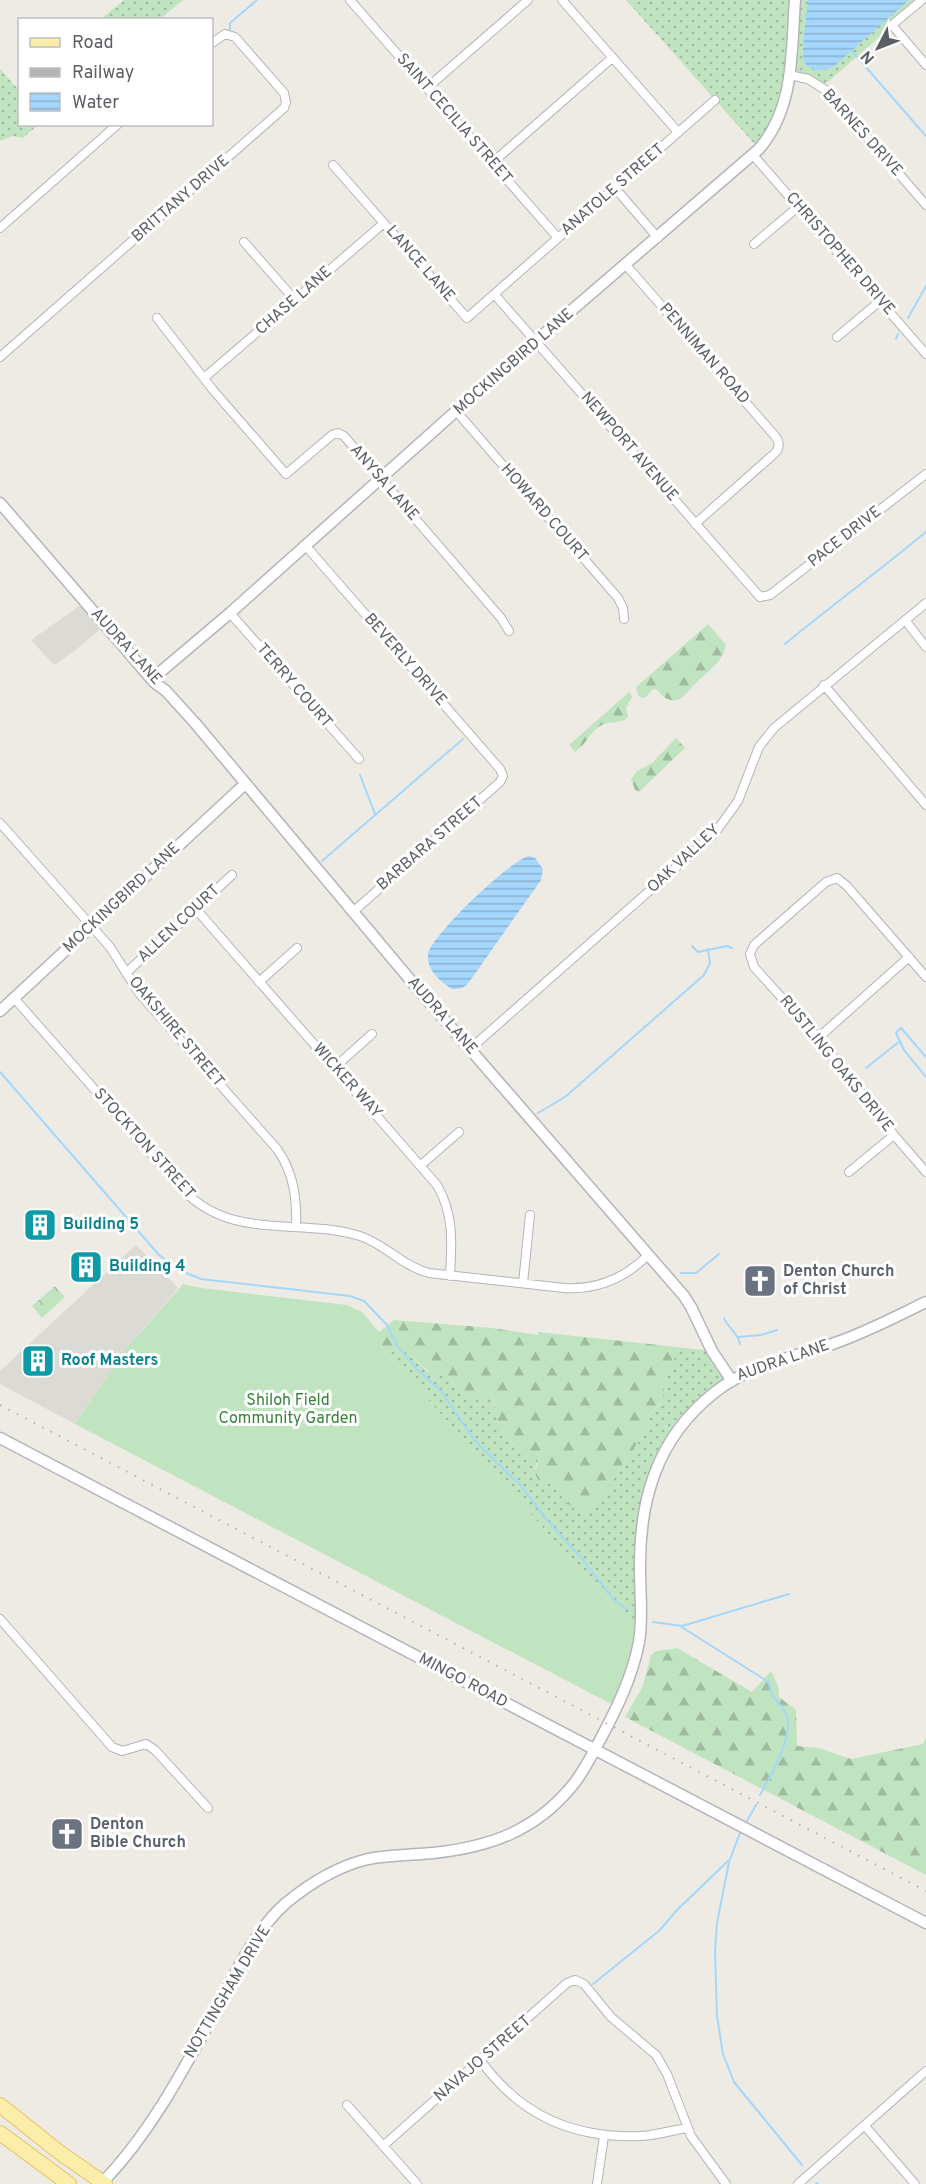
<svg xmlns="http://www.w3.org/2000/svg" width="926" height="2184" font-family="Overpass,sans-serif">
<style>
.industrial{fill:#dcdad5}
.grass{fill:url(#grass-dots)}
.forest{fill:url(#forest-firs)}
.park{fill:url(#park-crowns)}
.garden{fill:#c1e4c0}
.water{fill:url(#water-rules)}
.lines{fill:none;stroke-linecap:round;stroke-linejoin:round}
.stream{stroke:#a5d6fb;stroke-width:2}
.minor-casing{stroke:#b3b5ba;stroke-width:10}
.tertiary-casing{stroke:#b3b5ba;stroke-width:13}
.primary-casing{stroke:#eac25f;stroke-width:16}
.minor{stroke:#fff;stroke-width:8}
.tertiary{stroke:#fff;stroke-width:10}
.primary{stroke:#fbedaa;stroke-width:14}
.rail{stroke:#b3b4b4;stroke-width:2;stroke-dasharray:1.5 8;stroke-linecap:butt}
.labels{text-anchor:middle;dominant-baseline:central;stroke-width:6;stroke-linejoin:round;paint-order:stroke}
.street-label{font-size:16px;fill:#5b5f63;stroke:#fff}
.culture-label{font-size:16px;font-weight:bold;fill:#0d838f;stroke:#fff;text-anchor:start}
.worship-label{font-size:16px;font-weight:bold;fill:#5b616d;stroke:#fff;text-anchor:start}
.park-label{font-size:16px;fill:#39843c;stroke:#fff}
</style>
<defs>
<pattern id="grass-dots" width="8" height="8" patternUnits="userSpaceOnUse" patternTransform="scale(1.5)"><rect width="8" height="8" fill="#c1e4c0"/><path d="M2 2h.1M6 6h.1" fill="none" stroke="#a0bca0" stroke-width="1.8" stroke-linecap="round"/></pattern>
<pattern id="forest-firs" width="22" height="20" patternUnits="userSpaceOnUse" patternTransform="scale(1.5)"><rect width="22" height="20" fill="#c1e4c0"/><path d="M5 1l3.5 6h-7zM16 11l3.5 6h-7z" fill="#a0bca0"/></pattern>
<pattern id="park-crowns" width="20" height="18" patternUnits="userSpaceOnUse" patternTransform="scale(1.5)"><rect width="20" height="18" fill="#c1e4c0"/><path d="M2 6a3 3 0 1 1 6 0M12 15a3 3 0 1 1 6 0" fill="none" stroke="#a0bca0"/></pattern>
<pattern id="water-rules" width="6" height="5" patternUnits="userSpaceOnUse" patternTransform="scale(1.5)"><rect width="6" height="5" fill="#a5d6fb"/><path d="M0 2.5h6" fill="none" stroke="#89b1cf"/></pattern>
</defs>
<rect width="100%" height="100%" fill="#edebe3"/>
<path class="industrial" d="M85 602 105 625 72 653 54 665 31 640Z
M136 1245 178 1288 127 1348 75 1424 0 1384V1371Z"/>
<path class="grass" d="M124 0H183L160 19H101Z
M626 0H922L822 87 789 75 787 91 759 149Z
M0 69 19 90 20 124 38 125 23 138 13 136 0 141Z
M379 1345 397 1353 407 1352 427 1371 435 1373 439 1370H444C457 1387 458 1396 481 1399L486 1395 492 1394C495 1402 494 1409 497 1417 500 1429 512 1445 522 1451 527 1454 535 1453 540 1456L535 1468 547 1482 551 1483C563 1496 576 1522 594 1504 601 1497 607 1491 611 1481L648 1428 651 1413 660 1404 664 1386 668 1381 666 1370C670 1361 678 1358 677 1347L712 1351 732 1381 684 1422 646 1497 641 1625 618 1612Z"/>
<path class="forest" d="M708 624 726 645C723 662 708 671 697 682 690 688 685 698 676 700 667 702 661 694 656 689L652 690 646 697 642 698 638 695 636 687Z
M629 692 632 696 626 708 628 717C620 725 611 720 602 725 590 731 586 745 575 752L569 745Z
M676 738 685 748 639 792 635 790 631 779 637 771 652 763Z
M394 1320 492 1328 538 1335V1332L677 1347V1353L674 1360 666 1370 668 1381 664 1386 663 1400 651 1413 648 1428 611 1481 608 1489 589 1509 577 1511 567 1503 551 1483 543 1484C531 1475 537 1468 540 1456L537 1454 527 1457C515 1445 502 1435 497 1418 494 1410 496 1402 492 1394L475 1401 461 1393 444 1370H439L432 1374 407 1352 397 1353 379 1345V1332Z
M677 1648 752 1692 771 1671 778 1686 779 1697 796 1710 797 1746 819 1748 851 1759 923 1744 926 1738V1875L625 1717 643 1686 651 1655 656 1651Z"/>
<path class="park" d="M55 1286 65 1297 42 1318 32 1306Z"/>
<path class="garden" d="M183 1284 201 1288 347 1305 362 1312 379 1332V1345L618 1612 641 1625 617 1707 75 1424 127 1348Z"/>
<path class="water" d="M808 0H909L833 67C824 71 809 73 804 61 801 52 807 12 808 0Z
M529 856 535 858 543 869 541 880 467 985C459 990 453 991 446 985 436 978 427 967 428 955 430 936 511 860 529 856Z"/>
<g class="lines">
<path class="stream" d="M230 33V23L257 0
M851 50 926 136
M908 318 926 286
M896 339 898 334
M785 644C831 606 880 570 926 532
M360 775 375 814
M322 861 463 739
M692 946 698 952 727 946 732 948
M926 1057 901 1028 896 1033 904 1050 926 1077
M866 1068 900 1041
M0 1072 159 1255 179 1270 201 1279 350 1296 364 1301 387 1325 398 1347 418 1370 440 1390 475 1441 522 1487 547 1520 583 1560 614 1600 626 1609
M538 1113 565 1097 704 975 710 963 708 949
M681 1273H696L719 1254
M724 1318C728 1328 738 1333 740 1344
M738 1337 761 1335 777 1330
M653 1622 682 1626 789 1594
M680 1626 767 1681C772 1686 770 1692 774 1698 779 1704 785 1709 787 1717 793 1739 770 1776 760 1795
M747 1821 756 1805
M740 1833 729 1862 717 1923 715 1952 717 2016 723 2054 734 2082 802 2165
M593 1984 660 1930 676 1911 728 1861
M816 2183 818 2184"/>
<defs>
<path id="minor" d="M350 0 558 238
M562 0 678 132
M922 0 892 25 926 65
M789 75 808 79 827 91 926 205
M427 88 528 0
M753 155 926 354
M492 163 612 58
M333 165 467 318 715 100
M615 188 658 238
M0 228 118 124
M244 242 295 300
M754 244 799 206
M626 265 775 436C780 442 780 448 775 453L695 524
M495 295 760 597 770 595 926 474
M157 318 213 390 286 474 332 435 338 433 344 436 501 618 509 631
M837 337 880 301
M0 357 284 108 286 102 284 93 235 37 225 34 212 43
M204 378 384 223
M456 411 618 598 623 608 624 619
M305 545 500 769 503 776 500 782 354 911
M230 613 359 759
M905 620 926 647
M824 685 926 805
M0 823 110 947 139 993 277 1149C294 1173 297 1199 296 1227
M195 908 437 1185C454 1214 452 1243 450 1276
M126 973 232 875
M926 977 847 886 837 878 826 882 754 945 750 954 754 967 818 1038 894 1135 926 1172
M259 982 297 948
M14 998 183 1190C234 1242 298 1217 360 1236 385 1244 402 1266 429 1273L564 1288C596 1290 625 1278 648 1255
M818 1038 909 957
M470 1049 715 833 738 801 759 747 774 728 926 603
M335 1067 372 1034
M421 1165 459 1132
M849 1172 894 1135
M523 1283 530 1215
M0 1619 112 1747 122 1751 146 1744 155 1750 208 1808
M481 2061C521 2116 574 2139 642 2136 658 2135 672 2130 688 2128
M347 2105 417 2184
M865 2126 915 2184
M383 2146 567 1983 575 1980 584 1984 611 2017 656 2055 667 2074 691 2136 726 2184
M597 2184 604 2136
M798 2184 926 2071"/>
<path id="tertiary" d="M0 503 154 682 166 691 195 723 417 988 684 1296 691 1307 712 1351 732 1381
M152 679 230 613 493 378 759 149C795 107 791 53 795 0
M0 1011 245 784
M0 1438 926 1923
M101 2184C150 2134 184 2069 217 2008 236 1972 255 1930 286 1903 309 1884 339 1866 368 1859 389 1855 411 1855 433 1853 490 1847 535 1831 572 1786 583 1773 592 1755 600 1740 617 1708 632 1678 639 1642 643 1619 640 1594 640 1570 639 1500 657 1438 714 1393 748 1365 795 1357 835 1343 867 1332 897 1316 926 1302"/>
<path id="primary" d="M0 2105 59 2152 105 2184
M0 2133 69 2184"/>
</defs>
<use href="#minor" class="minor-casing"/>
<use href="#tertiary" class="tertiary-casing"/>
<use href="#primary" class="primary-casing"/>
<use href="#minor" class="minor"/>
<use href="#tertiary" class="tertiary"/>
<use href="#primary" class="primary"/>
<path class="rail" d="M0 1405 926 1891"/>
</g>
<defs>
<symbol id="building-square" viewBox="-11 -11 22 22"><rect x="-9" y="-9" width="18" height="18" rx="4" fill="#0f9aa8" stroke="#fff"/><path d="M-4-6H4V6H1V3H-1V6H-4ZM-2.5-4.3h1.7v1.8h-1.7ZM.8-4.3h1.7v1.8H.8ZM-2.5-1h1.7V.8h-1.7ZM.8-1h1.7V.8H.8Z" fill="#fff"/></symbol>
<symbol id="church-square" viewBox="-11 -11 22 22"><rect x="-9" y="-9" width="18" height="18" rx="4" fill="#6b7280" stroke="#fff"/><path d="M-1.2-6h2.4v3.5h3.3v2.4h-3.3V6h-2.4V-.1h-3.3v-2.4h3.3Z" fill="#fff"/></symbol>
</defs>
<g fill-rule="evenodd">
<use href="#building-square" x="21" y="1206" width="38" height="38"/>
<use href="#building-square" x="67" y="1248" width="38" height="38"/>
<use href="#church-square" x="741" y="1262" width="38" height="38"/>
<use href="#building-square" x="19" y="1342" width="38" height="38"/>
<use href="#church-square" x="48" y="1815" width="38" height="38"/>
</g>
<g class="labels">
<g class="street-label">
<text transform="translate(454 119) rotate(49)">SAINT CECILIA STREET</text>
<text transform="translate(862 133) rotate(48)">BARNES DRIVE</text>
<text transform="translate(613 190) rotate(-41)">ANATOLE STREET</text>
<text transform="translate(181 199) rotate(-41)">BRITTANY DRIVE</text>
<text transform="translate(840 254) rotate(49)">CHRISTOPHER DRIVE</text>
<text transform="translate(420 264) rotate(49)">LANCE LANE</text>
<text transform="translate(294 301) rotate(-41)">CHASE LANE</text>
<text transform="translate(704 354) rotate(49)">PENNIMAN ROAD</text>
<text transform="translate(514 362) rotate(-41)">MOCKINGBIRD LANE</text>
<text transform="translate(629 447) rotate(49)">NEWPORT AVENUE</text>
<text transform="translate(384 483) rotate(49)">ANYSA LANE</text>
<text transform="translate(544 513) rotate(49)">HOWARD COURT</text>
<text transform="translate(845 537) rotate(-38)">PACE DRIVE</text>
<text transform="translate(126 647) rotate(48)">AUDRA LANE</text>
<text transform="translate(405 660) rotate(49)">BEVERLY DRIVE</text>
<text transform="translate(294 686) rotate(49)">TERRY COURT</text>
<text transform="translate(430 844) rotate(-41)">BARBARA STREET</text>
<text transform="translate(684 859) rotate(-43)">OAK VALLEY</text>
<text transform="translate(122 898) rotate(-43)">MOCKINGBIRD LANE</text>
<text transform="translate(179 924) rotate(-43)">ALLEN COURT</text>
<text transform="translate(442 1016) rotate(49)">AUDRA LANE</text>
<text transform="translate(176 1032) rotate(50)">OAKSHIRE STREET</text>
<text transform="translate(836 1064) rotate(51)">RUSTLING OAKS DRIVE</text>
<text transform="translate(347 1081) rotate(48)">WICKER WAY</text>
<text transform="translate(144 1144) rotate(48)">STOCKTON STREET</text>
<text transform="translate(783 1361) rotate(-19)">AUDRA LANE</text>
<text transform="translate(463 1681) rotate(28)">MINGO ROAD</text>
<text transform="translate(228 1992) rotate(-59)">NOTTINGHAM DRIVE</text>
<text transform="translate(483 2059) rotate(-41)">NAVAJO STREET</text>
</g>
<g class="culture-label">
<text x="63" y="1225">Building 5</text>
<text x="109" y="1267">Building 4</text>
<text x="61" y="1361">Roof Masters</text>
</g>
<g class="worship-label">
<text x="783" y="1272">Denton Church<tspan x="783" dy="18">of Christ</tspan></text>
<text x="90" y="1825">Denton<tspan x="90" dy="18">Bible Church</tspan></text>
</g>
<g class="park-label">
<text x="288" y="1401">Shiloh Field<tspan x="288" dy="18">Community Garden</tspan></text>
</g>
</g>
<rect x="18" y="18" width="195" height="108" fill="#ffffff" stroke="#bdbfc1" stroke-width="1.5"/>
<rect x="30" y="38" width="30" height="9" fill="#fbedaa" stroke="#bdbfc1" stroke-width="1.5"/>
<text x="72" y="48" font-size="18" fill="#5b5f63">Road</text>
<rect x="30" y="68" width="30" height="9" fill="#b3b4b4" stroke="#bdbfc1" stroke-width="1.5"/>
<text x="72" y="78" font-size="18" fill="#5b5f63">Railway</text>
<rect x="30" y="93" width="30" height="18" fill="url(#water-rules)" stroke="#bdbfc1" stroke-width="1.5"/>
<text x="72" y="108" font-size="18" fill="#5b5f63">Water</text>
<g transform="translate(878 48) rotate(228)" stroke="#ffffff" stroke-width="4.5" paint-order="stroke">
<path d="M0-4.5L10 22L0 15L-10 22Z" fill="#5b5f63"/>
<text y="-9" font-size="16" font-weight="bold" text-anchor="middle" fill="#5b5f63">N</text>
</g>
</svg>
